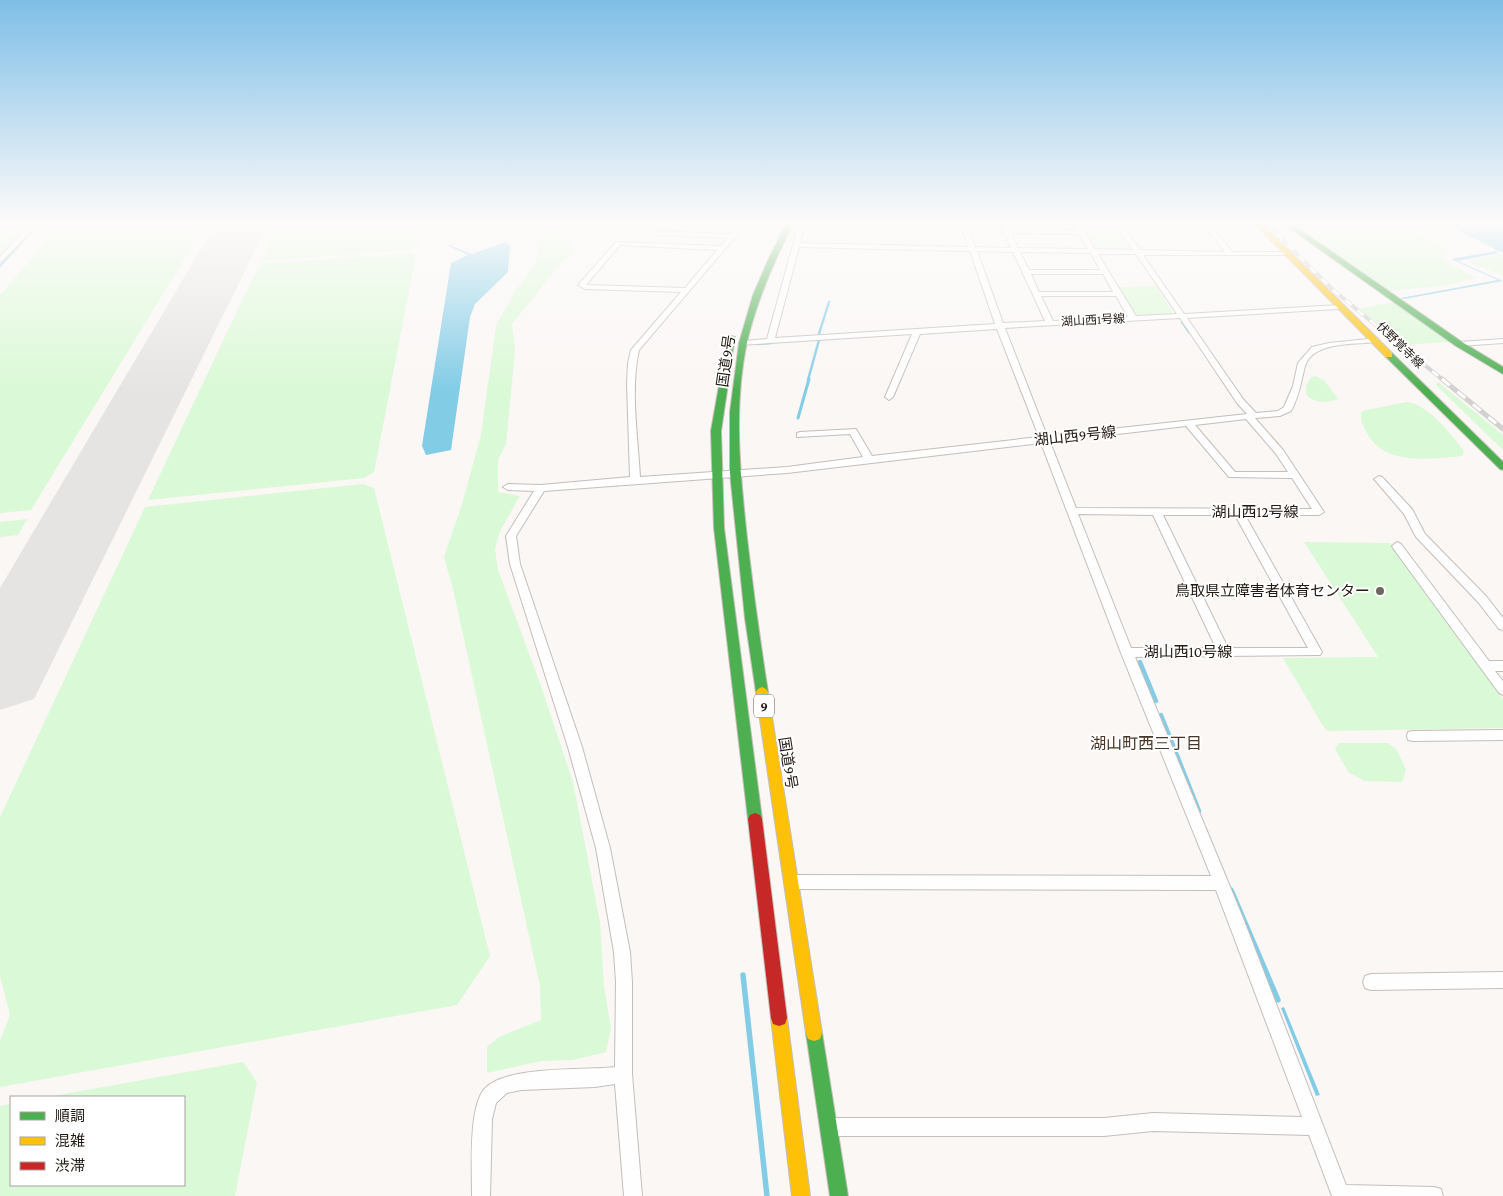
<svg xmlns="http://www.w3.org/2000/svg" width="1503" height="1196" font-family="'Crimson Pro','Noto Sans JP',serif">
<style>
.green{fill:#daf9d6}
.water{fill:#82cce6}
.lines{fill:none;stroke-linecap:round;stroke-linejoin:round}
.stream-far3{stroke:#82cce6;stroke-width:2.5}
.stream-far2{stroke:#82cce6;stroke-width:3}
.stream-far1{stroke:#82cce6;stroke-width:4.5}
.stream{stroke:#82cce6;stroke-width:5.5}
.runway{fill:#e6e4e2;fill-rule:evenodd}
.street-casing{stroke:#c4beb9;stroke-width:2}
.fast-casing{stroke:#c4beb9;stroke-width:2}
.slow-casing{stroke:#c4beb9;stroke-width:2}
.jam-casing{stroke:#c4beb9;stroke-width:2}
.street{fill:#fefefe;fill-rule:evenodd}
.fast{fill:#4caf50;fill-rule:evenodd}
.slow{fill:#ffc107;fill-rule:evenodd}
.jam{fill:#c62828;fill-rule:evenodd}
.rail-far1-casing{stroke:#d2d1d0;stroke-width:4}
.rail-casing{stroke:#d2d1d0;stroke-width:5}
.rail-far1{stroke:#fff;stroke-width:2.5;stroke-dasharray:8;stroke-linecap:butt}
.rail{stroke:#fff;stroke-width:3;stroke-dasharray:10;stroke-linecap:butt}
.poi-dot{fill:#6e6761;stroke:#fff;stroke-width:2}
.labels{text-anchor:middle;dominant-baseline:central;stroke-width:4;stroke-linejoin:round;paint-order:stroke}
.far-street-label{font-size:12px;fill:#221912;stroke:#fff}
.shield{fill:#fff;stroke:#645e59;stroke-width:1}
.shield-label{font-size:14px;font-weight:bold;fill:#221912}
.street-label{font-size:15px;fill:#221912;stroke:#fff}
.poi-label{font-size:15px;fill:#221912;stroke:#fff;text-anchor:end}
.neighbourhood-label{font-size:16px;fill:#493626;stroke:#fff}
</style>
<rect width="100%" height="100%" fill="#faf7f5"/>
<path class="green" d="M0 222H33L0 258Z
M64 222H207L31 510 0 513V295Z
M279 222H423L418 246 410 250 261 261Z
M546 222H568L569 240 573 254 563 261 512 324 515 350 510 404 506 444 498 460V492L520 496 500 531 495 549 498 570 540 683 573 782 600 922 604 986 611 1028 606 1052 573 1060 541 1061 487 1073V1047L499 1037 541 1020 540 986 453 589 444 557 462 504 481 435 496 326 514 293 534 266Z
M1288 222H1429L1412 230 1414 233 1445 247 1441 259 1476 278 1450 285 1389 291Z
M1087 232 1119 233 1130 250 1097 249Z
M410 253 416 255 374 472 364 478 148 500 259 264Z
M1500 254 1503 255V276L1467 261Z
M1156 286 1173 313 1137 315 1119 287Z
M1394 302 1449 342 1407 345 1359 309Z
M1316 376 1325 381 1338 399C1327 403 1314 404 1306 394V386L1311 377Z
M1438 382 1503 435V450L1436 385Z
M1406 402C1426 402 1453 436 1464 451L1462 456C1431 459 1384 466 1367 433 1363 425 1359 419 1362 411Z
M363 484 374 488 490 956 457 1005 0 1087V1041L10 1015 0 976V817L145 507Z
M27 519 18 535 0 537V522Z
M1304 542 1390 543 1503 699V728L1328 731 1323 726 1283 658 1378 657Z
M1339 743H1388L1397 750 1406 770 1402 782 1365 781 1349 773 1335 749Z
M243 1062 257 1082 235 1196H0V1106L11 1104V1185H184V1097H47Z"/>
<path class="water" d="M1441 222H1503V253Z
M505 242 510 246 508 272 475 304 470 317 451 450 426 455 422 446 451 263 468 255 448 246 450 245 472 254Z
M1496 251 1498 253 1458 261 1503 281 1404 299 1401 298 1498 280 1451 259Z
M1284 1007 1320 1095 1316 1096 1281 1008Z"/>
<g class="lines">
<path class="stream-far3" d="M0 266 40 222
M1182 322 1189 332
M818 337 829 302
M758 344 771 343
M808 380 819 340"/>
<path class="stream-far2" d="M798 418 809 379"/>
<path class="stream-far1" d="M1140 662 1156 701
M1161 715 1199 811"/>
<path class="stream" d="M1231 890 1278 1000
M743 975 767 1196"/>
<path class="runway" d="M217 222H269L34 699 0 710V588Z"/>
<defs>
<path id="street" d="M33 222H40L0 263V257Z
M741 222H748L639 350C630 389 638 437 640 477L787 467 863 457 850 434 797 437V433L800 432 856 429 872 456 1039 437 997 329 920 334 893 397 889 400 885 397 912 334 740 345 739 343 743 341 767 339 796 234 802 222H809L802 234 800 243 968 247 960 222H966L975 247 1011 248 1000 222H1006L1010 229 1076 230 1072 222H1079L1095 249 1133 250 1114 222H1121L1140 250 1225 252 1201 222H1208L1232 252H1288V254L1286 255H1143L1184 314 1340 305 1341 307 1337 309 1187 318 1243 399 1256 413 1278 411 1284 407 1293 386 1298 363 1312 347 1329 343 1378 338V342H1375C1355 345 1313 341 1305 366 1301 382 1299 397 1291 411L1280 416 1255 418 1283 450 1324 512 1319 515H1245L1322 652 1320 655 1135 657 1243 918 1346 1185 1434 1187 1441 1189 1443 1196H1332L1309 1135 1153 1131 1104 1136H830L824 1133 821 1127 824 1121 830 1118H1104L1153 1113 1302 1117 1216 890 791 889 786 887 784 882 786 877 791 875 1211 876 1121 653 1041 443 787 473 544 491 516 536 520 564 582 747 610 848 630 952 632 982V1074L642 1196H624L615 1084 595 1087 521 1090 507 1093 496 1103 492 1119 490 1196H472C472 1169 469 1117 481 1094 496 1064 583 1071 615 1067L616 982 614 952 596 848 568 747 510 564 506 536 534 491 508 490 503 487 508 484 541 485 630 477 627 384 628 363 631 350 681 292 585 289 578 285 616 242 721 246 728 238 657 235 654 233 657 231 731 234ZM1011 233 1079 234 1088 249 1018 248ZM620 245 717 250 685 288 586 285ZM799 247 970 251 995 324 775 338ZM977 251 1013 252 1045 321 1003 323ZM1020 252 1091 253 1100 270H1029ZM1098 254H1136L1177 314 1136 316ZM1031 274H1103L1113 292H1039ZM1041 296H1116L1128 317 1053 321ZM1180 318 1237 403 1247 414 1047 436 1005 328ZM1246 419 1276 454 1288 472H1235L1195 425ZM1186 426 1229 477 1292 478 1312 509 1076 508 1050 442ZM1078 514 1153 515 1216 648H1131ZM1163 515H1235L1308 648H1228Z
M1503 339V343L1459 346 1455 344 1459 342Z
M1379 476 1382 477 1412 509 1425 534 1486 596 1503 618V630L1499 629 1478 602 1416 537 1404 514 1374 479Z
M1397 542 1401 544 1489 661H1503V671H1495L1503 681V695L1499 693 1393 548 1392 546Z
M1503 730V740L1413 741 1408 740 1407 736 1408 732 1413 731Z
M1503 972V988L1371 990 1365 988 1363 982 1365 976 1371 974Z"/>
<path id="fast" d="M787 222H794C774 261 757 300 747 342 733 407 740 473 747 538 753 590 760 641 768 692L766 695 762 697 758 695 756 692 745 618 730 473V412L739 343 753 295 769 258Z
M1281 222H1289L1462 342 1503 367V374L1456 346Z
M728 335 735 337 721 431 724 528 762 819 760 823 755 825 750 823 748 819 714 528 711 431Z
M1386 353H1392L1503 462V470L1500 469 1386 357Z
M814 1025 820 1027 822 1033 848 1196H830L806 1033 808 1027Z"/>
<path id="slow" d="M1253 222H1260L1392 353V357H1386Z
M762 687 766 689 768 692 822 1033 820 1039 814 1041 808 1039 806 1033 756 692 758 689Z
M779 1010 785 1012 787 1018 810 1196H792L771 1018 773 1012Z"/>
<path id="jam" d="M755 813 760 815 762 819 787 1018 785 1024 779 1026 773 1024 771 1018 748 819 750 815Z"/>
</defs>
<use href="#street" class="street-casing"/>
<use href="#fast" class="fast-casing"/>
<use href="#slow" class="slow-casing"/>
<use href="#jam" class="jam-casing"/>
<use href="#street" class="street"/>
<use href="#fast" class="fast"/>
<use href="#slow" class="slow"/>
<use href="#jam" class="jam"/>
<defs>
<path id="rail-far1" d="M1265 222 1333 290 1443 380"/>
<path id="rail" d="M1442 379 1503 429"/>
</defs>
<use href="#rail-far1" class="rail-far1-casing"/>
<use href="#rail" class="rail-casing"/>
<use href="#rail-far1" class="rail-far1"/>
<use href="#rail" class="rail"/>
</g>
<linearGradient id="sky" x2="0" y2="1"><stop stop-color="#7fbee7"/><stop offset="0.57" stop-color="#fdfbfa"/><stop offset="1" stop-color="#fdfbfa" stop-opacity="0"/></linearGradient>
<rect width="1503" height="390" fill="url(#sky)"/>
<circle class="poi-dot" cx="1380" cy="591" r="5"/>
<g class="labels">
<g class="far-street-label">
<text transform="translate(1093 320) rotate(-3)">湖山西1号線</text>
<text transform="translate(1400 345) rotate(44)">伏野覚寺線</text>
</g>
<rect class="shield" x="754" y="694.5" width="20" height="23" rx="4"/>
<g class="shield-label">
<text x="764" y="706">9</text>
</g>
<g class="street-label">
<text transform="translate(726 361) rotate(-82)">国道9号</text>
<text transform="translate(1075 436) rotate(-6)">湖山西9号線</text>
<text x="1255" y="512">湖山西12号線</text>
<text x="1188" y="652">湖山西10号線</text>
<text transform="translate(788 763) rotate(81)">国道9号</text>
</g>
<g class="poi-label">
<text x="1370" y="591">鳥取県立障害者体育センター</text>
</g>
<g class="neighbourhood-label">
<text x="1146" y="743">湖山町西三丁目</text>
</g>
</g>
<rect x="10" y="1096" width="175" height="90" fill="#ffffff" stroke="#a7a3a0"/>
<rect x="20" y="1112" width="25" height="8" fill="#4caf50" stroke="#a7a3a0"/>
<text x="55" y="1121" font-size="15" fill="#221912">順調</text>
<rect x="20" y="1137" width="25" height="8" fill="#ffc107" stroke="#a7a3a0"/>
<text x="55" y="1146" font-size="15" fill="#221912">混雑</text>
<rect x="20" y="1162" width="25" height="8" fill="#c62828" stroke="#a7a3a0"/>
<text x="55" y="1171" font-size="15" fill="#221912">渋滞</text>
</svg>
